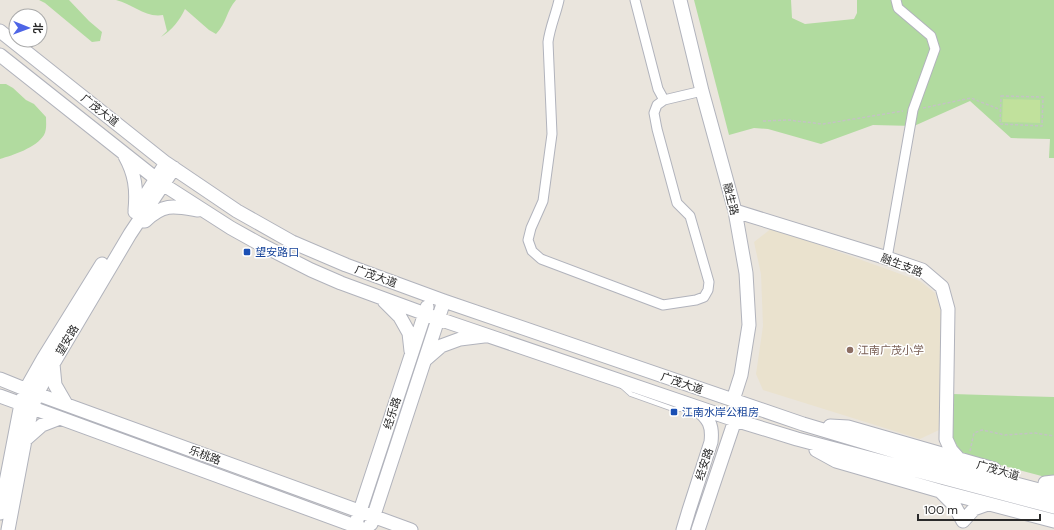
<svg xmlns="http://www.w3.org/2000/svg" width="1054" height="530" font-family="'DM Sans','Noto Sans SC',sans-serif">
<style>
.education{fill:#eae2ce}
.green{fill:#b1db9f}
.pitch{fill:#c1e19c}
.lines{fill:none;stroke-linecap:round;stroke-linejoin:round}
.lane-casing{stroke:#b1b3bc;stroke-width:6}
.street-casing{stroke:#b1b3bc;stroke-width:11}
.secondary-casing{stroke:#b1b3bc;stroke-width:15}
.path{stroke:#c3c3c3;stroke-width:1.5;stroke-dasharray:3 2;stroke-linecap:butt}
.lane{stroke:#fff;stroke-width:4.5}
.street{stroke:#fff;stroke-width:9}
.secondary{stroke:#fff;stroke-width:13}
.transit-dot{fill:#1a4fb4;stroke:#fff;stroke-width:1.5}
.education-dot{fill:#8d6e63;stroke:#fff;stroke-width:1.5}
.labels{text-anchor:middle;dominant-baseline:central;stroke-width:3;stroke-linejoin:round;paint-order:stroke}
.street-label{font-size:11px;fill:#2a2a2a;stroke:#fff}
.transit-label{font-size:11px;fill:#164399;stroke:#fff;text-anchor:start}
.education-label{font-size:11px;fill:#785e54;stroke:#fff;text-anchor:start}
</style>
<rect width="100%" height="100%" fill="#eae5dd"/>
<path class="education" d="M772 228 920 281 935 293 941 312 939 430 920 439 763 390 756 374 763 326 761 274 754 242Z"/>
<path class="green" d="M39 0H69L89 21 102 32 100 41 92 42 45 3Z
M116 0H236C226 11 227 23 216 34L209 30 185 9C180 20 172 30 161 37L167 31 163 15C145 18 133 4 116 0Z
M694 0H791L792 18 805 24 854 19 857 13V0H1054V158H1049L1050 139 1011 138 970 101 914 126 873 125 821 144 768 129 754 128 729 135Z
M0 84H6L13 88 26 100 34 104 46 117C46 122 47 130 44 135 36 148 13 155 0 159Z
M952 394 1054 397V478L1053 479 963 455 951 436Z"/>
<path class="pitch" d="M1003 99 1040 100V123L1002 122Z"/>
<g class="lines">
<defs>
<path id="lane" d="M621 385 631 394 673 409H679L686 407"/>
<path id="street" d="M559 0C556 14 550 27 548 42L552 134 543 201 531 228 528 240 532 251 541 259 663 305 696 300 704 297 708 290 709 282 690 216 677 203 657 129 654 113 657 105 664 100 702 91
M635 0 658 89 664 100
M887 258 913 110 935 49 931 36 898 8 896 0"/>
<path id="secondary" d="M680 0 702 91 735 211 746 273 749 325 741 375 733 400
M0 31 166 163 237 211 292 242 346 265 444 301 803 424 917 458 1054 494
M0 55 164 185 231 228 258 243 311 270 341 283 439 319 735 420 797 439 1054 507
M125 156C135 174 137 189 135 210
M735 211 887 258 922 270 942 287 948 309 946 439 951 450 960 460
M135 212 166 163
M145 221C164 203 174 206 198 210
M384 301 400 317 409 333 411 351
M426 359 441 346 460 339 484 336
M53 364 55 385 66 404
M0 379 37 394 411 530
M0 396 366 530
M830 426 848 427 994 469
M25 440 42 425 60 418
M816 450 836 461 940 491 1054 521
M1045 483 1054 482
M941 492 954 505 963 521
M0 513 21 404 26 389 43 359 102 264
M357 520 427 307
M963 521 974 509 988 504
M371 524 444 301
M8 530 25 440 32 408 37 394 53 364 130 234 174 168
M683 530 689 510 711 442C713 425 709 419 696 408
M698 530 735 420"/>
</defs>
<use href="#lane" class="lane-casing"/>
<use href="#street" class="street-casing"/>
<use href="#secondary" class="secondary-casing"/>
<path class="path" d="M1001 96 1043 97 1042 126 1000 124Z
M923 108 971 98 1001 110
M763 121 788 120 823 124 903 111
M970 451 974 433 982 430 1005 435 1035 433 1054 436"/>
<use href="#lane" class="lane"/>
<use href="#street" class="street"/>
<use href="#secondary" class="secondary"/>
</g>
<g class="transit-dot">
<rect x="243" y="248" width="8" height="8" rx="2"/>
<rect x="670" y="408" width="8" height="8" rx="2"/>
</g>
<circle class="education-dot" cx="850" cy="350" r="4"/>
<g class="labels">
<g class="street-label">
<text transform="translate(100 110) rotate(38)">广茂大道</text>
<text transform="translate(731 199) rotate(76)">融生路</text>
<text transform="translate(902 265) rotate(21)">融生支路</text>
<text transform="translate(376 276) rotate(20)">广茂大道</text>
<text transform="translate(67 340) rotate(-59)">望安路</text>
<text transform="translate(682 383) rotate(19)">广茂大道</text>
<text transform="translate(392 413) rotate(-72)">经乐路</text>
<text transform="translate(205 455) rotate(20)">乐桃路</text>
<text transform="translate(704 464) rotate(-71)">经安路</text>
<text transform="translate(998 470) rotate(16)">广茂大道</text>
</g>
<g class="transit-label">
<text x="255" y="252">望安路口</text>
<text x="682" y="412">江南水岸公租房</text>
</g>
<g class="education-label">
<text x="858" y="350">江南广茂小学</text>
</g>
</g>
<g transform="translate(28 28) rotate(91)"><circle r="19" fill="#ffffff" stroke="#aaaaaa"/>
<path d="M0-3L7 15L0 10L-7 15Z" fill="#4e65e6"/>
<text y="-6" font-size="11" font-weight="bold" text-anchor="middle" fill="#2a2a2a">北</text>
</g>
<path d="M918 514v6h122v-6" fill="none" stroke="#2a2a2a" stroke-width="2"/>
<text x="924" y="514" font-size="12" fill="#2a2a2a" stroke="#ffffff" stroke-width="3" paint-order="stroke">100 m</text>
</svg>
